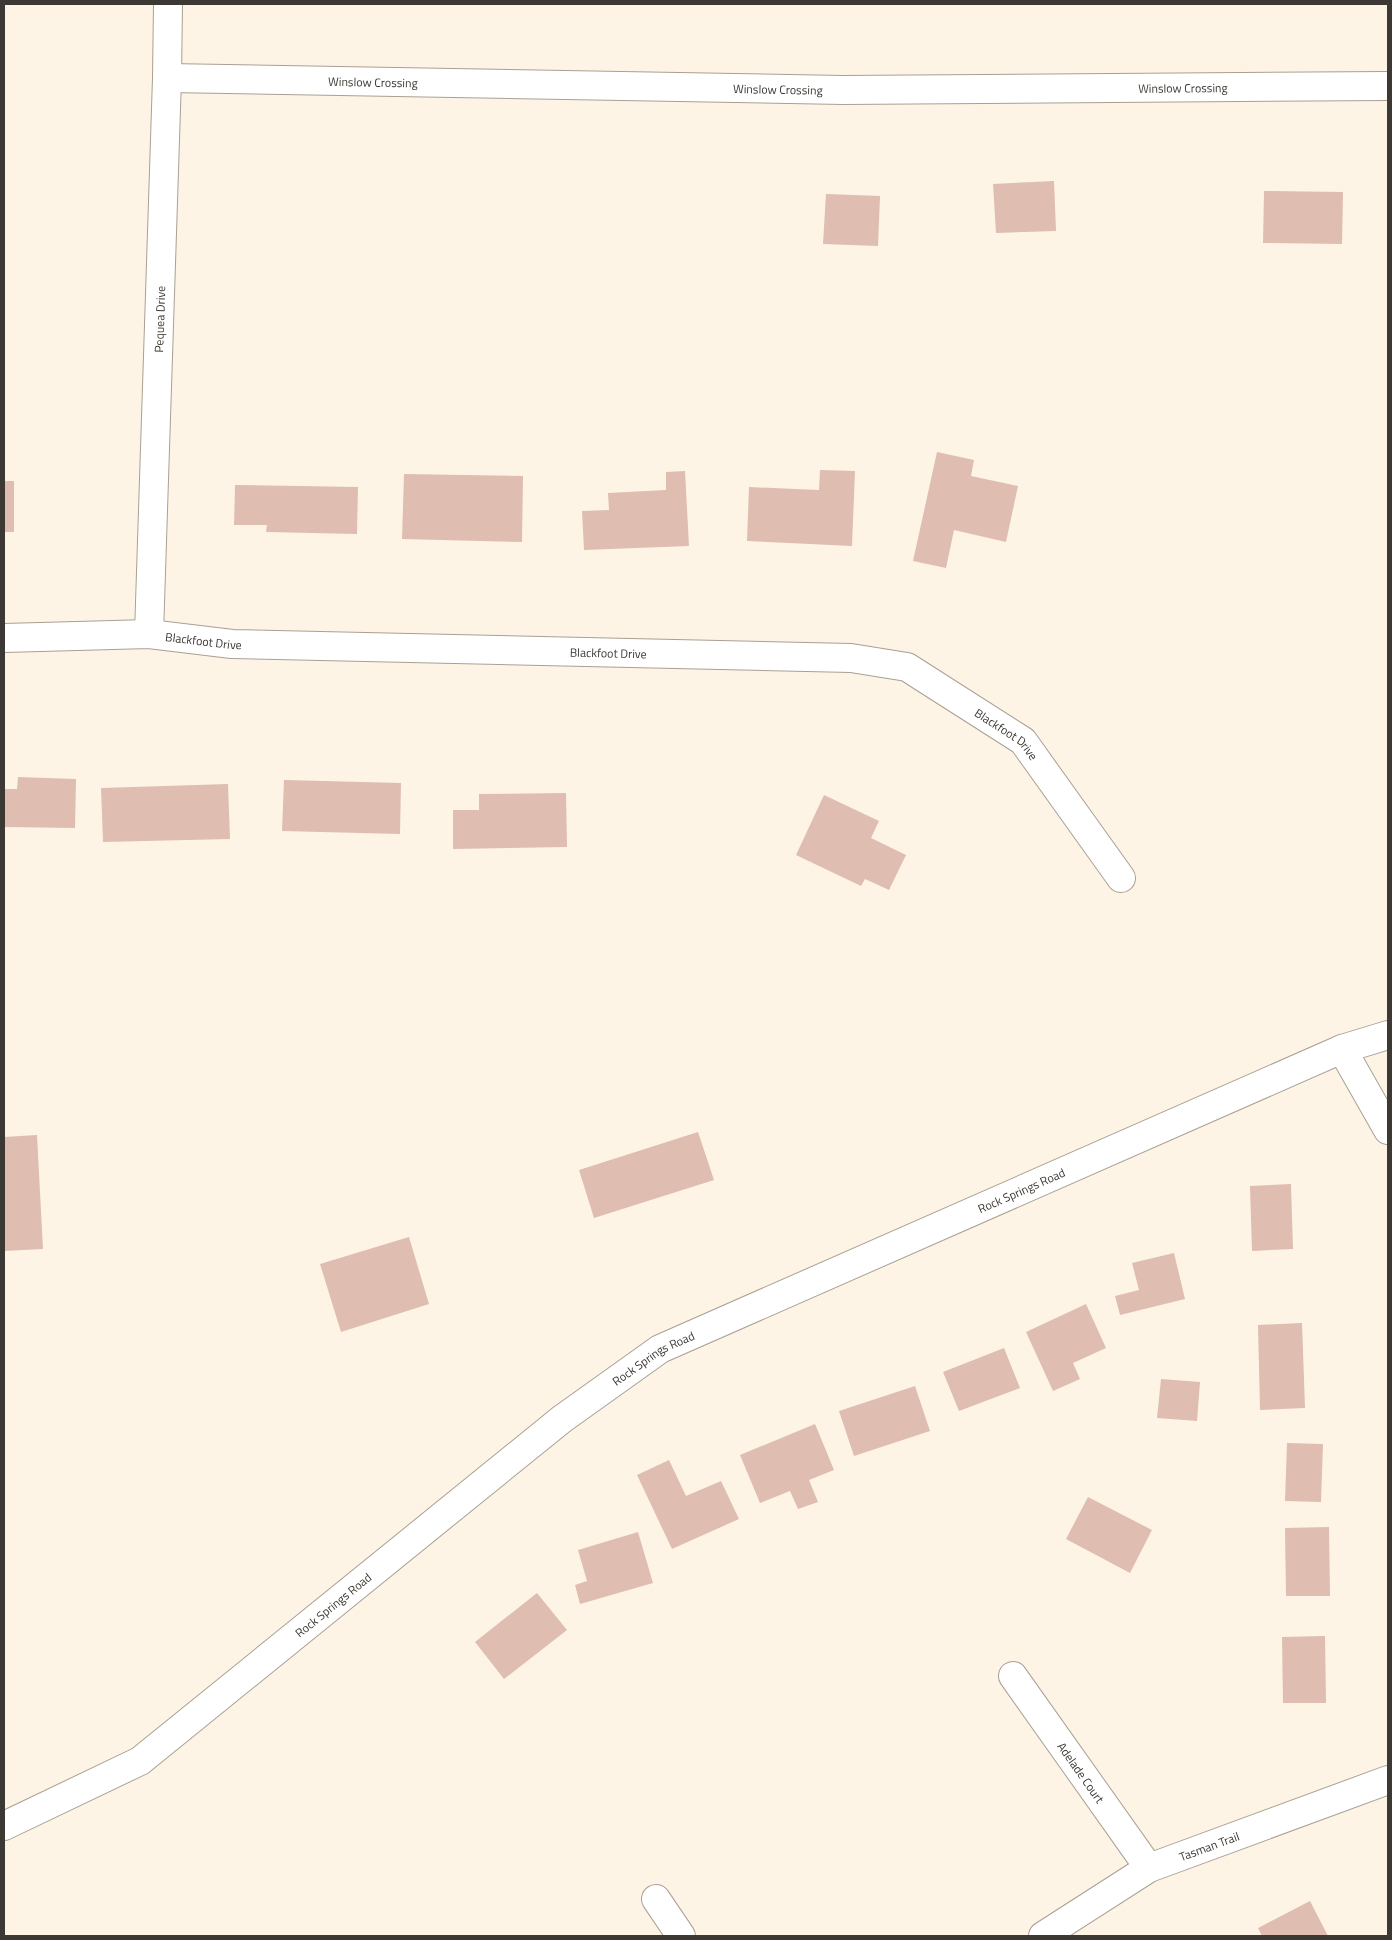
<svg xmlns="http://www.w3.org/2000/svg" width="1392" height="1940" font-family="'Titillium Web',sans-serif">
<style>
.building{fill:#dfbdb0}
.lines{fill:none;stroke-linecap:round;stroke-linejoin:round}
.minor-casing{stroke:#a9a093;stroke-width:30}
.tertiary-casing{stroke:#a9a093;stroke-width:30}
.minor{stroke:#fff;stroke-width:28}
.tertiary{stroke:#fff;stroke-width:28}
.labels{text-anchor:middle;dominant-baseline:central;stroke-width:5;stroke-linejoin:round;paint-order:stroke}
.street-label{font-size:12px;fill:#3c3833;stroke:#fff}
</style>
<rect width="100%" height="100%" fill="#fdf4e6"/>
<path class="building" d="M1054 181 1056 231 996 233 993 184Z
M1264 191 1343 192 1342 244 1263 243Z
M826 194 880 196 878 246 823 244Z
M937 452 974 460 971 476 1018 486 1006 542 954 530 946 568 913 561Z
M820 470 855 471 852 546 747 541 749 487 819 490Z
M685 471 689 546 584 550 582 511 609 510 608 493 666 490V472Z
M404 474 523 476 522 542 402 539Z
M4 481H14V532H4Z
M235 485 358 487 357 534 266 532 267 525H234Z
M18 777 76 779 75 828 4 827V789H17Z
M284 780 401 783 400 834 282 831Z
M228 784 230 839 103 842 101 788Z
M566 793 567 847 453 849V810H479V794Z
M824 795 879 821 871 838 906 855 889 890 865 879 861 886 796 855Z
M698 1132 714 1180 594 1218 579 1170Z
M37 1135 43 1249 4 1251V1137Z
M1291 1184 1293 1249 1252 1251 1250 1186Z
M409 1237 429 1304 341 1332 320 1264Z
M1174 1253 1185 1299 1120 1315 1115 1296 1139 1290 1132 1263Z
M1086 1304 1106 1348 1073 1363 1080 1379 1053 1391 1026 1332Z
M1302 1323 1305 1408 1260 1410 1258 1325Z
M1004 1348 1020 1388 959 1411 943 1372Z
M1161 1379 1200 1382 1197 1421 1157 1418Z
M915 1386 930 1431 854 1456 839 1411Z
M815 1424 834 1470 809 1480 818 1502 798 1509 790 1491 760 1503 740 1455Z
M1287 1443 1323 1444 1321 1502 1285 1501Z
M669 1460 686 1496 721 1481 739 1519 672 1549 637 1475Z
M1088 1497 1152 1530 1130 1573 1066 1539Z
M1329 1527 1330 1596H1286L1285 1528Z
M638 1532 653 1583 580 1604 575 1585 587 1581 578 1550Z
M537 1593 567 1630 504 1679 475 1642Z
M1325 1636 1326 1703H1283L1282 1637Z
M1310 1901 1328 1936H1262L1258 1928Z"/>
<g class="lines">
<defs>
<g id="minor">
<path id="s1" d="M167 78 843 90 1388 86"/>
<path id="s2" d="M149 634 167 78 168 4"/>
<path id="s3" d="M4 638 149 634 232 644 851 658 907 667 1023 741 1121 878"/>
<path d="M1342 1049 1388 1130"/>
<path id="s4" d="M1013 1676 1149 1868"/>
<path d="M656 1899 681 1936"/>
<path id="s5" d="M1043 1936 1149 1868 1388 1780"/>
</g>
<g id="tertiary">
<path id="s6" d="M4 1826 140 1761 562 1419 660 1349 1342 1049 1388 1035"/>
</g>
</defs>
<use href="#minor" class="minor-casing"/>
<use href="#tertiary" class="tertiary-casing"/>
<use href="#minor" class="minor"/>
<use href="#tertiary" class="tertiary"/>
</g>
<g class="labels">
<g class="street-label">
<text stroke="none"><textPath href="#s1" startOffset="206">Winslow Crossing</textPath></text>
<text stroke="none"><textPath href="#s1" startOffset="1016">Winslow Crossing</textPath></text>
<text stroke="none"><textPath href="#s1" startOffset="611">Winslow Crossing</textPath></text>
<text stroke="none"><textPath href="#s2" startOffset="315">Pequea Drive</textPath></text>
<text stroke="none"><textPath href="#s3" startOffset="200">Blackfoot Drive</textPath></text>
<text stroke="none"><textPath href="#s3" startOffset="605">Blackfoot Drive</textPath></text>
<text stroke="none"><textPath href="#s3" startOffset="1025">Blackfoot Drive</textPath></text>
<text stroke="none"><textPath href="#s6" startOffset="1209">Rock Springs Road</textPath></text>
<text stroke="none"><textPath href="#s6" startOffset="804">Rock Springs Road</textPath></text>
<text stroke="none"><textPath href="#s6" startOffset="399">Rock Springs Road</textPath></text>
<text stroke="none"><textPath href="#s4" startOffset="118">Adelade Court</textPath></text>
<text stroke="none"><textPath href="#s5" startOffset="190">Tasman Trail</textPath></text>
</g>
</g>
<rect width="1392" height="1940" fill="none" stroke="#3c3833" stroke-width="10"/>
</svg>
